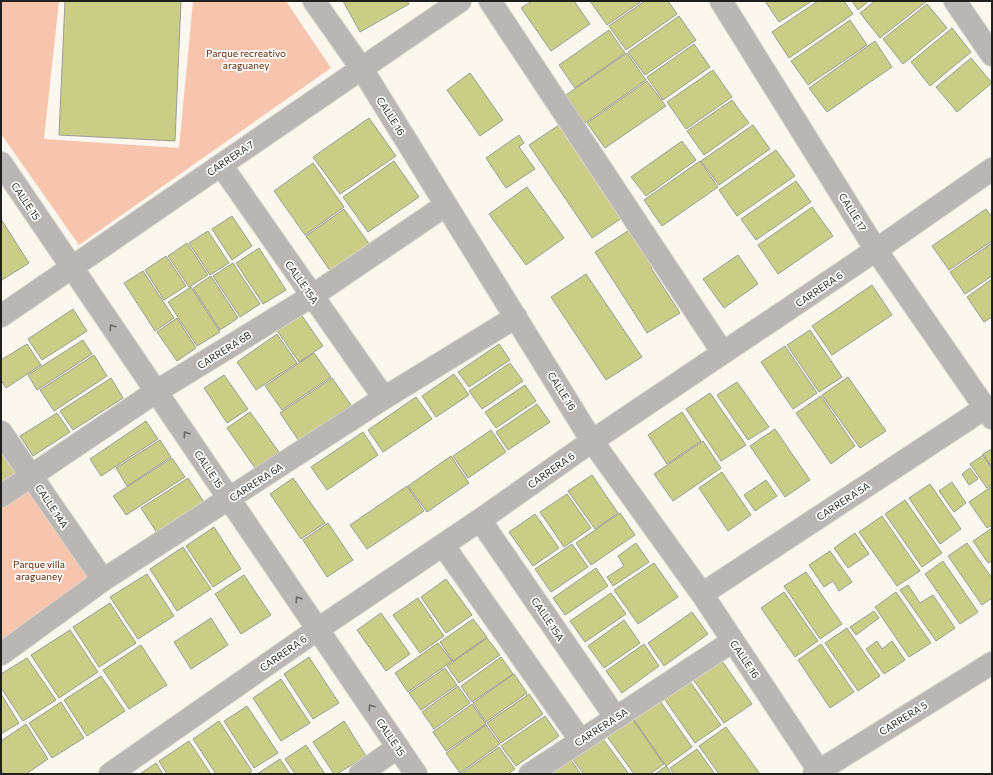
<svg xmlns="http://www.w3.org/2000/svg" width="993" height="775" font-family="Commissioner,sans-serif">
<style>
.green{fill:#f7c5ad}
.building{fill:#c9cd85;stroke:#9c9d94}
.lines{fill:none;stroke-linecap:round;stroke-linejoin:round}
.minor-casing{stroke:#d8d4cd;stroke-width:24}
.minor{stroke:#b9b6b3;stroke-width:22}
.oneway{stroke:#6c6a68}
.labels{text-anchor:middle;dominant-baseline:central;stroke-width:3.5;stroke-linejoin:round;paint-order:stroke}
.park-label{font-size:10px;fill:#612500;stroke:#fff}
.street-label{font-size:10px;fill:#201f1c;stroke:#fff}
</style>
<rect width="100%" height="100%" fill="#fbf7ef"/>
<path class="green" d="M1 1H59L44 139 179 148 193 1H286L331 68 79 245 1 134Z
M28 487 90 579 1 641V505Z"/>
<path class="building" d="M65 1H181L175 141 59 135Z
M343 1H407L409 4 360 32Z
M532 1H574L590 24 551 51 521 8Z
M590 1H642L607 25Z
M645 1H668L677 14 626 50 609 26Z
M765 1H812L779 22Z
M818 1H844L853 14 789 58 772 32Z
M852 1H869L858 10Z
M875 1H927L880 38 860 13Z
M927 4 947 28 903 64 883 39Z
M679 16 696 40 645 75 628 52Z
M850 20 867 45 808 85 791 61Z
M952 28 971 52 930 86 911 62Z
M609 30 625 53 575 88 559 65Z
M875 41 892 67 827 112 809 88Z
M694 44 710 67 663 100 647 77Z
M627 53 646 80 585 123 566 95Z
M971 58 992 83 957 112 936 87Z
M713 70 732 97 686 129 667 102Z
M470 73 503 120 480 136 447 90Z
M647 81 666 106 605 148 587 123Z
M732 100 749 123 704 155 687 131Z
M369 118 396 156 340 194 313 157Z
M562 123 625 216 592 238 529 145Z
M753 125 770 149 719 185 701 161Z
M519 135 524 143 519 147 535 169 506 188 486 158Z
M682 141 696 160 646 196 631 177Z
M776 150 795 176 737 216 719 190Z
M394 161 419 197 368 232 343 197Z
M700 161 718 187 662 226 644 200Z
M313 163 344 207 305 235 274 191Z
M796 181 811 202 756 240 741 219Z
M527 187 564 238 526 265 489 214Z
M812 207 833 236 778 274 758 245Z
M344 209 370 245 331 272 306 236Z
M986 209 992 217V241L949 270 932 246Z
M232 216 252 246 232 260 212 229Z
M1 219 29 263 2 280 1 278Z
M634 227 658 264 651 268 680 313 647 333 595 252Z
M208 231 229 263 210 275 189 243Z
M187 243 208 275 189 287 168 256Z
M992 243V276L965 294 950 272Z
M259 248 286 290 263 304 236 263Z
M738 255 758 284 724 308 703 279Z
M166 256 186 286 164 300 145 270Z
M233 263 260 304 240 317 213 276Z
M143 271 174 318 155 331 124 283Z
M586 274 642 357 606 380 551 297Z
M211 276 238 318 220 330 193 288Z
M992 279V317L984 322 967 297Z
M872 285 892 315 832 355 812 326Z
M191 287 220 332 197 346 168 302Z
M73 309 87 331 42 360 28 339Z
M300 313 323 346 299 362 276 329Z
M177 318 196 348 177 361 157 332Z
M810 330 842 377 819 392 787 345Z
M277 334 297 363 256 390 237 362Z
M83 340 92 354 37 390 28 375Z
M27 344 41 365 6 388 1 380V360Z
M499 344 510 360 469 387 458 372Z
M785 346 817 393 793 409 761 362Z
M314 353 331 377 282 410 265 386Z
M94 355 107 376 54 411 40 390Z
M510 363 523 381 482 409 469 391Z
M454 374 469 395 436 417 422 396Z
M224 375 248 409 227 423 204 388Z
M848 377 886 431 860 448 822 395Z
M111 378 123 398 73 430 60 411Z
M332 378 351 405 299 441 280 413Z
M737 382 769 427 748 440 717 395Z
M525 385 536 401 496 428 485 412Z
M710 393 746 445 721 461 686 409Z
M821 396 855 446 831 464 796 413Z
M416 397 432 419 383 452 368 430Z
M537 404 550 422 508 450 496 432Z
M250 412 279 452 255 468 227 428Z
M682 412 701 441 667 464 648 435Z
M57 413 70 432 33 456 20 436Z
M146 421 158 439 101 476 90 459Z
M775 429 810 480 785 497 750 446Z
M491 430 506 452 468 478 453 456Z
M363 432 378 455 327 490 311 467Z
M160 440 171 457 127 486 116 468Z
M703 441 721 468 673 501 654 474Z
M992 449V467L983 454Z
M1 451 16 473 1 483Z
M983 455 992 469V484L987 488 970 464Z
M451 456 469 483 427 512 408 486Z
M172 458 185 477 126 515 113 496Z
M970 468 978 479 969 485 962 474Z
M722 472 751 515 728 531 699 488Z
M592 475 618 513 595 529 568 491Z
M188 478 204 502 157 533 141 508Z
M293 478 325 523 301 539 270 494Z
M766 480 777 496 755 511 744 495Z
M952 482 966 503 954 512 939 491Z
M930 484 961 529 940 544 909 498Z
M407 486 424 511 367 549 350 525Z
M992 486V525L987 528 969 502Z
M567 494 591 528 564 547 540 512Z
M905 500 942 553 922 567 885 514Z
M620 513 635 535 591 565 576 543Z
M535 514 559 548 533 566 509 532Z
M882 516 920 571 897 586 859 532Z
M328 523 353 560 327 577 303 540Z
M214 527 241 569 213 587 186 546Z
M992 528V561L988 563 973 541Z
M855 533 869 554 848 568 834 548Z
M636 543 649 562 613 586 607 577 624 566 618 556Z
M967 543 992 578V598L982 605 948 556Z
M572 544 588 567 551 592 535 569Z
M183 547 211 589 177 611 150 569Z
M830 551 852 582 839 591 833 581 824 587 809 565Z
M943 561 978 612 960 624 925 574Z
M654 563 678 597 638 624 614 590Z
M596 568 608 586 565 615 553 598Z
M806 572 842 624 820 639 784 586Z
M147 574 174 616 138 639 110 597Z
M244 575 271 615 241 634 215 594Z
M446 579 472 615 446 633 421 597Z
M908 585 920 603 933 595 955 628 936 641 900 590Z
M784 592 818 641 795 657 761 608Z
M896 592 931 643 909 657 875 607Z
M611 593 626 614 585 642 570 621Z
M418 598 444 636 420 653 393 615Z
M110 603 136 643 99 667 73 627Z
M874 611 879 618 856 635 850 627Z
M692 612 708 634 664 666 648 643Z
M381 613 410 654 386 671 357 630Z
M211 618 228 645 191 669 174 642Z
M473 619 487 637 453 661 440 642Z
M624 620 640 643 604 668 588 646Z
M847 628 880 676 858 691 825 643Z
M70 630 98 672 59 698 31 655Z
M487 638 500 655 459 683 447 666Z
M877 641 882 649 892 641 905 660 884 674 866 649Z
M438 643 452 661 408 692 395 673Z
M644 644 659 666 622 693 606 671Z
M821 644 854 692 830 708 798 660Z
M141 645 167 685 129 709 103 670Z
M309 657 339 703 313 719 284 674Z
M501 657 513 674 472 702 461 686Z
M27 658 56 700 23 721 1 688V674Z
M720 658 752 704 724 723 692 678Z
M445 668 457 685 421 710 409 693Z
M514 674 527 693 486 722 473 703Z
M101 676 125 711 87 736 64 700Z
M281 679 310 723 281 741 253 698Z
M688 679 721 725 695 743 663 697Z
M458 686 470 703 434 729 422 712Z
M1 694 19 723 1 734Z
M529 694 543 714 501 743 487 723Z
M658 698 692 747 666 766 632 717Z
M61 702 84 738 52 758 29 723Z
M472 704 486 724 446 751 433 732Z
M247 706 278 753 254 768 224 721Z
M545 716 559 736 516 766 501 746Z
M631 717 664 764 650 774H634L606 735Z
M219 721 252 771 247 774H216L193 739Z
M344 721 366 756 337 774H334L313 742Z
M26 724 48 759 26 774H4L1 769V741Z
M486 725 500 744 460 773 446 753Z
M726 727 760 774H719L699 746Z
M603 739 629 774H584L573 760Z
M189 741 211 774H167L159 761Z
M306 745 325 774H295L285 759Z
M499 747 515 769 508 774H461Z
M697 749 715 774H674L670 768Z
M280 759 290 774H257Z
M570 759 581 774H549Z
M156 763 163 774H140Z
M666 766 672 774H655Z"/>
<g class="lines">
<defs>
<path id="minor" d="M314 1 362 69 592 441 702 594 821 774
M490 1 723 353
M721 1 876 250 992 418
M955 1 992 55
M1 163 416 774
M221 165 384 398
M1 316 460 1
M1 432 103 580
M1 496 157 391 312 296 446 205
M480 520 616 718
M443 545 581 741
M702 594 985 408
M1 654 103 580 384 398 516 317
M110 774 318 629 480 520 592 441 876 250 992 169
M360 774 398 747
M530 774 733 641
M814 774 992 663"/>
</defs>
<use href="#minor" class="minor-casing"/>
<use href="#minor" class="minor"/>
</g>
<defs><path id="oneway-chevron" d="M-2-3.5L2.5 0L-2 3.5" fill="none" stroke-width="1.6" stroke-linecap="round" stroke-linejoin="round"/></defs>
<g class="oneway">
<use href="#oneway-chevron" transform="translate(112 327) rotate(-124)"/>
<use href="#oneway-chevron" transform="translate(186 434) rotate(-124)"/>
<use href="#oneway-chevron" transform="translate(298 599) rotate(-124)"/>
<use href="#oneway-chevron" transform="translate(371 707) rotate(-124)"/>
</g>
<g class="labels">
<g class="park-label">
<text x="246" y="53">Parque recreativo<tspan x="246" dy="12">araguaney</tspan></text>
<text x="39" y="564">Parque villa<tspan x="39" dy="12">araguaney</tspan></text>
</g>
<g class="street-label">
<text transform="translate(391 116) rotate(58)">CALLE 16</text>
<text transform="translate(230 158) rotate(-34)">CARRERA 7</text>
<text transform="translate(26 201) rotate(56)">CALLE 15</text>
<text transform="translate(853 212) rotate(58)">CALLE 17</text>
<text transform="translate(302 282) rotate(55)">CALLE 15A</text>
<text transform="translate(819 289) rotate(-34)">CARRERA 6</text>
<text transform="translate(224 350) rotate(-32)">CARRERA 6B</text>
<text transform="translate(562 391) rotate(58)">CALLE 16</text>
<text transform="translate(209 469) rotate(56)">CALLE 15</text>
<text transform="translate(551 470) rotate(-35)">CARRERA 6</text>
<text transform="translate(256 482) rotate(-33)">CARRERA 6A</text>
<text transform="translate(843 501) rotate(-33)">CARRERA 5A</text>
<text transform="translate(52 506) rotate(56)">CALLE 14A</text>
<text transform="translate(548 619) rotate(56)">CALLE 15A</text>
<text transform="translate(283 653) rotate(-35)">CARRERA 6</text>
<text transform="translate(745 659) rotate(56)">CALLE 16</text>
<text transform="translate(903 718) rotate(-32)">CARRERA 5</text>
<text transform="translate(601 727) rotate(-33)">CARRERA 5A</text>
<text transform="translate(391 737) rotate(56)">CALLE 15</text>
</g>
</g>
<rect width="993" height="775" fill="none" stroke="#201f1c" stroke-width="4"/>
</svg>
